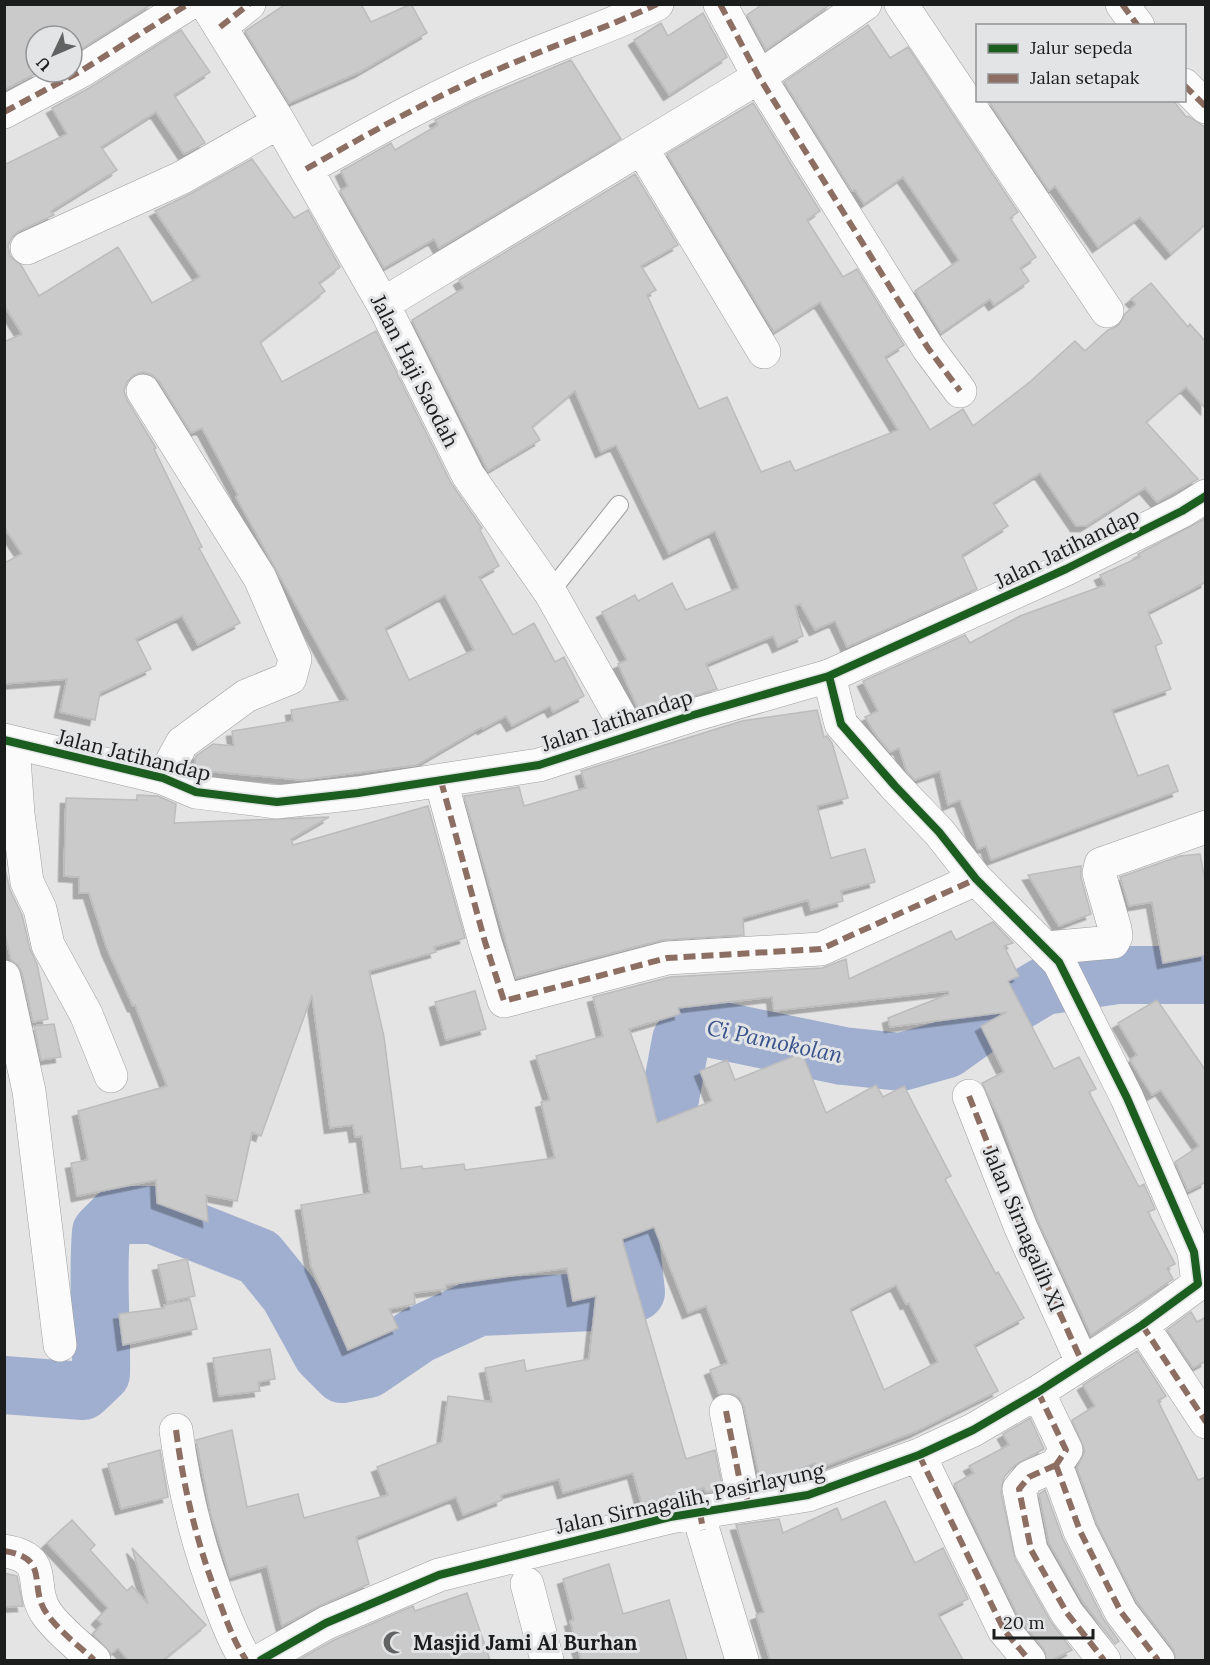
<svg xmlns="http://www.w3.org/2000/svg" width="1210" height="1665" font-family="Lora,serif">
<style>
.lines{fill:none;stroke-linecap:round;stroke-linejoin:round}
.river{stroke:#a0afcf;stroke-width:58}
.building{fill:#cacacb;stroke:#bcbcbd;stroke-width:1.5;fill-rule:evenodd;filter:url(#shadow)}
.lane-casing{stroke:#9e9e9e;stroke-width:20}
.street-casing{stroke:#9e9e9e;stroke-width:34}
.secondary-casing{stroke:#9e9e9e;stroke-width:34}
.lane{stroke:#fbfbfb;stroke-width:18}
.street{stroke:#fbfbfb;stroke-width:33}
.secondary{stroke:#fbfbfb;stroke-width:33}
.quiet{stroke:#8d6e63;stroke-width:6;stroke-dasharray:12 6;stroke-linecap:butt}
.cycleway-casing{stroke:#e3e4e6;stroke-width:11}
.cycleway{stroke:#1b5e20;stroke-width:8}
.labels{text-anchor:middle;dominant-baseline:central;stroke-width:6;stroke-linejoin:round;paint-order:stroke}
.street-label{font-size:21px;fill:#1b1c1c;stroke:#e3e4e6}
.poi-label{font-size:21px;font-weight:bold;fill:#1b1c1c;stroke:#e3e4e6;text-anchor:start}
.water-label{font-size:22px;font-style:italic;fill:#38528b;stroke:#e3e4e6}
</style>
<defs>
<filter id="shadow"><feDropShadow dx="-5.5" dy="5.5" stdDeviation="0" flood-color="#0004"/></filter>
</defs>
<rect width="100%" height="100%" fill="#e4e4e5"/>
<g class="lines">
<path class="river" d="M4 1385 83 1391 101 1374C102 1326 97 1279 101 1232L118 1215H153L259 1257 289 1294 322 1354 342 1374 368 1369 418 1335 479 1307 617 1301 636 1292 624 1187 643 1146 667 1115 681 1040 694 1025 843 1056 901 1062 947 1049 989 1019 1044 986 1117 975H1206"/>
</g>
<path class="building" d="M4 4H152L72 55V36H36V72H39L4 90Z
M286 4H361L371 22 411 4 427 33 360 72 289 103 245 31Z
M763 4H831L766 50 747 15Z
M703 13 727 57 669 95 634 40 661 23 668 36Z
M868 25 890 58 908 47 1018 212 1010 218 1036 257 1020 268 1029 281 994 305 990 299 941 333 915 291 959 260 903 177 864 204 855 190 852 191 784 82Z
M181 30 210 72 174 95 205 143 184 154 156 112 101 147 117 170 51 211 54 215 19 231 12 237 8 246 10 256 21 265 39 296 118 247 152 303 200 277 155 211 190 194 252 159 294 218 308 210 340 267 319 283 325 291 260 342 282 382 376 331 451 483 482 528 480 530 499 566 479 577 513 635 534 623 555 662 564 657 584 696 553 712 550 706 512 726 506 716 483 729 482 727 417 765 302 780 194 770 196 756 213 744 234 746 232 731 293 721 291 710 348 700 236 497 238 495 202 428 191 433 159 381 152 375 143 372 134 375 127 382 124 391 127 400 156 448 154 449 202 547 199 548 240 623 198 645 182 616 136 639 151 669 100 693 95 720 60 712 67 679 4 684V563L22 554 4 527V342L22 334 4 305V165L67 134 52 108 91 87ZM445 595 474 650 409 680 385 628Z
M571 60 621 139 439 248 434 239 384 268 340 191 348 186 341 171 391 143 395 150 438 125 435 120 471 102Z
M988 100H1173L1186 117 1188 116 1206 128V224L1171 254 1140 217 1098 247 1055 186 1049 191Z
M753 103 820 211 807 220 843 277 857 269 904 345 885 357 930 430 963 409 973 426 1031 381 1075 341 1085 351 1108 330 1118 326 1125 314 1136 304 1131 299 1151 283 1188 327 1190 324 1206 342V409L1186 387 1146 422 1198 479 1157 502 1145 488 1086 526H1076L1040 473 993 503 1008 526 962 555 977 589 847 647 835 621 815 630 800 604 795 606 803 636 778 647 773 636 706 664 717 689 640 713 618 664 627 660 602 612 635 595 638 601 672 583 686 610 739 588 715 531 669 554 616 445 601 452 575 391 532 427 540 440 488 471 412 320 464 288 459 280 635 174 678 245 641 266 656 290 647 295 699 409 727 397 761 472 790 461 795 471 898 430 820 302 774 332 667 154Z
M1206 518V582L1148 612 1162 643 1155 646 1171 689 1112 710 1138 776 1168 765 1178 791 991 860 986 846 978 849 960 800 948 805 940 771 915 780 907 772 899 748 890 752 876 735 865 717 878 711 863 681 965 635 970 643 1020 616 1105 585 1100 575 1140 557 1138 554Z
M817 710 824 737 827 736 832 743 848 798 817 806 831 858 865 849 875 882 841 891 843 901 811 910 808 900 743 918 744 935 662 940 516 978 464 796 519 787 524 806 586 788 581 771 742 721Z
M137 795 158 796 176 804 174 823 329 817 291 839 293 845 428 806 465 938 434 947 436 952 369 971 384 1037 401 1169 422 1166 423 1169 464 1164 465 1170 555 1158 541 1102 550 1100 536 1056 603 1036 593 997 670 977 822 968 846 959 849 979 951 931 956 940 993 922 1013 943 1004 946 1019 976 1008 981 1054 1069 1079 1057 1096 1089 1089 1092 1139 1187 1144 1184 1155 1209 1148 1212 1175 1264 1167 1268 1173 1279 1091 1335 1038 1221 1002 1124 982 1083 1004 1072 981 1026 1007 1012 890 1027 888 1018 949 994 948 991 774 1011 772 997 678 1008 680 1014 629 1029 646 1076 657 1123 712 1101 700 1071 727 1060 735 1080 802 1053 826 1113 876 1085 883 1097 904 1086 951 1176 945 1179 996 1274 998 1272 1024 1318 974 1345 998 1391 915 1432 817 1469 815 1463 761 1484 744 1407 740 1398 733 1394H719L710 1370 728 1363 706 1306 688 1313 654 1227 622 1239 686 1459 715 1450 723 1490 706 1492 704 1488 642 1505 633 1473 563 1493 559 1479 501 1495 502 1500 463 1515 456 1497 356 1537 369 1584 319 1606 282 1626 267 1566 230 1577 211 1515 196 1440 232 1430 247 1507 298 1494 304 1518 388 1495 377 1467 442 1442 448 1396 492 1402 485 1368 524 1360 526 1371 589 1359 596 1296 573 1301 567 1268 446 1285V1289L414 1293 415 1304 389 1309 398 1328 348 1350 311 1266 301 1205 370 1193 362 1136 355 1137 353 1125 330 1128 312 995 261 1136 252 1132 237 1201 206 1195 208 1222 157 1203 156 1180 77 1196 71 1163 88 1160 78 1111 167 1086 135 1005 133 1006 107 949 89 893H79V877L64 876 66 798 137 800ZM896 1285 906 1304 909 1303 938 1362 884 1390 850 1309Z
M1200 854 1206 886V955L1163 963 1152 902 1129 906 1120 877 1180 856Z
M4 865 10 890 22 915 30 949 37 964 48 1019 33 1022 22 973 18 965 11 960 4 929Z
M1081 866V878L1091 914 1059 926 1028 875Z
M475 991 486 1029 446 1040 435 1002Z
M1157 1000 1206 1071V1182L1188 1191 1175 1162 1199 1146 1161 1090 1152 1095 1130 1060 1137 1055 1118 1023Z
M54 1024 61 1057 41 1060 34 1026Z
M187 1259 195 1296 167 1302 158 1265Z
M190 1300 197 1329 123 1345 119 1314 164 1308V1305Z
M1191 1312 1197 1322 1206 1317V1361L1193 1368 1167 1330Z
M270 1349 275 1379 258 1382 260 1391 219 1396 213 1358Z
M1137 1351 1166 1396 1158 1401 1198 1480 1206 1477V1660H1176L1173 1649 1137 1602 1097 1524 1077 1468 1085 1451 1072 1420 1095 1406 1083 1385Z
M1030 1418 1044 1449 1015 1465 1004 1477 1001 1492 1015 1559 1051 1622 1072 1650 1052 1660H1047L1043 1648 1020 1620 954 1484 974 1473 969 1466 1009 1445 1003 1434Z
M160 1450 168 1497 121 1509 108 1464Z
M1045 1490 1063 1539 1104 1620 1119 1641 1115 1644 1083 1602 1049 1543 1039 1494Z
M885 1501 915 1563 943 1548 968 1599 938 1614 963 1660H770L756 1615 764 1612 736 1525 779 1519 783 1533 837 1508 842 1520Z
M72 1520 95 1545 90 1550 127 1591 132 1586 148 1604 132 1548 206 1625 163 1660H128L118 1648 111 1654 93 1634 102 1624 97 1619 108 1608 47 1543Z
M609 1564 623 1614 669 1600 687 1660H581L570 1621 574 1620 563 1579Z
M4 1573 17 1576 23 1606 4 1607Z
M467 1593 490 1660H298L334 1640 413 1606 415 1611Z"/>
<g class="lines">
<defs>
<path id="lane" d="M550 592 619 505"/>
<path id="street" d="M206 4 279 122 383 304 468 475 550 592 630 734
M720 4 759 77 928 348 960 391
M901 4 1107 311
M1122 4 1138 26
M220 27 249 4
M1184 85 1206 107
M4 112 81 71 188 4
M642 149 764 352
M306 169C375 130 444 91 518 61 565 41 611 26 657 4
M27 248 181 178 279 122
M383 304 759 77 865 4
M143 391 260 578 295 659 290 678 246 696 182 743 163 778
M13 744 18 814 27 882 40 909 48 945 86 1014 111 1076
M441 781 485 942 504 1001 667 958 821 949 976 879
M1047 948 1113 942 1116 936 1115 929 1099 873 1101 864 1206 827
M4 977 29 1091 60 1345
M969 1096 1021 1228 1082 1362
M1142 1325 1206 1422
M1038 1392 1066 1450 1056 1465
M726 1411 740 1482 749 1504
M176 1430C184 1491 198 1548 221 1606 228 1625 235 1643 246 1660
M919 1455 1004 1630 1029 1660
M1056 1465 1029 1477 1019 1489 1031 1550 1067 1613 1104 1660
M1056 1465 1080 1531 1121 1612 1158 1660
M703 1530 742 1660
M4 1551C52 1558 27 1586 47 1614 59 1631 79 1646 94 1660
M527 1584 547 1660
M261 1660 326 1623 439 1575 670 1517 808 1495 919 1455 973 1430 1038 1392 1142 1325 1198 1284 1194 1252 1127 1098 1059 962 976 879 939 832 895 786 841 724 829 676"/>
<path id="secondary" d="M4 740 163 778 196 792 277 802 358 793 539 765 690 716 829 676 1066 569 1182 511 1206 496"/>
</defs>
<use href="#lane" class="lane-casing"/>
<use href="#street" class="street-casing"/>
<use href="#secondary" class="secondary-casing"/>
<use href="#lane" class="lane"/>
<use href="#street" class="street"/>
<use href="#secondary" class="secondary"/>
<path class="quiet" d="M720 4 759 77 928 348 960 391
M1122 4 1138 26
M220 27 249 4
M1184 85 1206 107
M4 112 81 71 188 4
M306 169C375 130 444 91 518 61 565 41 611 26 657 4
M441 781 485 942 504 1001 667 958 821 949 976 879
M969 1096 1021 1228 1082 1362
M1142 1325 1206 1422
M1038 1392 1066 1450 1056 1465
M726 1411 740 1482 749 1504
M176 1430C184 1491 198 1548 221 1606 228 1625 235 1643 246 1660
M919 1455 1004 1630 1029 1660
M1056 1465 1029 1477 1019 1489 1031 1550 1067 1613 1104 1660
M1056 1465 1080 1531 1121 1612 1158 1660
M700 1512 703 1530
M4 1551C52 1558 27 1586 47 1614 59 1631 79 1646 94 1660"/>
<defs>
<path id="cycleway" d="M4 740 163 778 196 792 277 802 358 793 539 765 690 716 829 676 1066 569 1182 511 1206 496
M261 1660 326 1623 439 1575 670 1517 808 1495 919 1455 973 1430 1038 1392 1142 1325 1198 1284 1194 1252 1127 1098 1059 962 976 879 939 832 895 786 841 724 829 676"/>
</defs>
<use href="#cycleway" class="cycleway-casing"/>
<use href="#cycleway" class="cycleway"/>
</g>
<defs>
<symbol id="mosque-bare" viewBox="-9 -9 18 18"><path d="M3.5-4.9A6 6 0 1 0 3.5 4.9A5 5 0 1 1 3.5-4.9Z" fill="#616262" stroke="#e3e4e6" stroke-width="2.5" paint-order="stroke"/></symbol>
</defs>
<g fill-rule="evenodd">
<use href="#mosque-bare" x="378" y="1626" width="33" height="33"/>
</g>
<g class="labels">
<g class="street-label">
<text transform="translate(415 371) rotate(63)">Jalan Haji Saodah</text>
<text transform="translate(1067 548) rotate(-26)">Jalan Jatihandap</text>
<text transform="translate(617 720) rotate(-18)">Jalan Jatihandap</text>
<text transform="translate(134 755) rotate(14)">Jalan Jatihandap</text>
<text transform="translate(1024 1229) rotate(67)">Jalan Sirnagalih XI</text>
<text transform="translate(690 1498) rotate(-12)">Jalan Sirnagalih, Pasirlayung</text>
</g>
<g class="poi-label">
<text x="413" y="1642">Masjid Jami Al Burhan</text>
</g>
<g class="water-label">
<text transform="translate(775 1041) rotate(12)">Ci Pamokolan</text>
</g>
</g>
<rect width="1210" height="1665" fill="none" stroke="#1b1c1c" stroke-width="12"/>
<rect x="976" y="24" width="210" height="78" fill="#e3e4e6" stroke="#939495" stroke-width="1.5"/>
<rect x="988" y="44" width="30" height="9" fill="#1b5e20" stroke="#939495" stroke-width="1.5"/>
<text x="1030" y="54" font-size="18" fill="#1b1c1c">Jalur sepeda</text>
<rect x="988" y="74" width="30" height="9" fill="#8d6e63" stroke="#939495" stroke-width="1.5"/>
<text x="1030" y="84" font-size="18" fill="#1b1c1c">Jalan setapak</text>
<g transform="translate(54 54) rotate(226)"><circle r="28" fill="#e3e4e6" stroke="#939495" stroke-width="1.5"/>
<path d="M0-4.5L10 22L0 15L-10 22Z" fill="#616262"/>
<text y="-9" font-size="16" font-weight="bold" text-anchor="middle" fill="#1b1c1c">U</text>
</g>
<path d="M994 1629v9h99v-9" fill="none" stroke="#1b1c1c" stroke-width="3"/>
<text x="1003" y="1629" font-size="18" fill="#1b1c1c" stroke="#e3e4e6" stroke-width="4.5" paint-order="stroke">20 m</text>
</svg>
